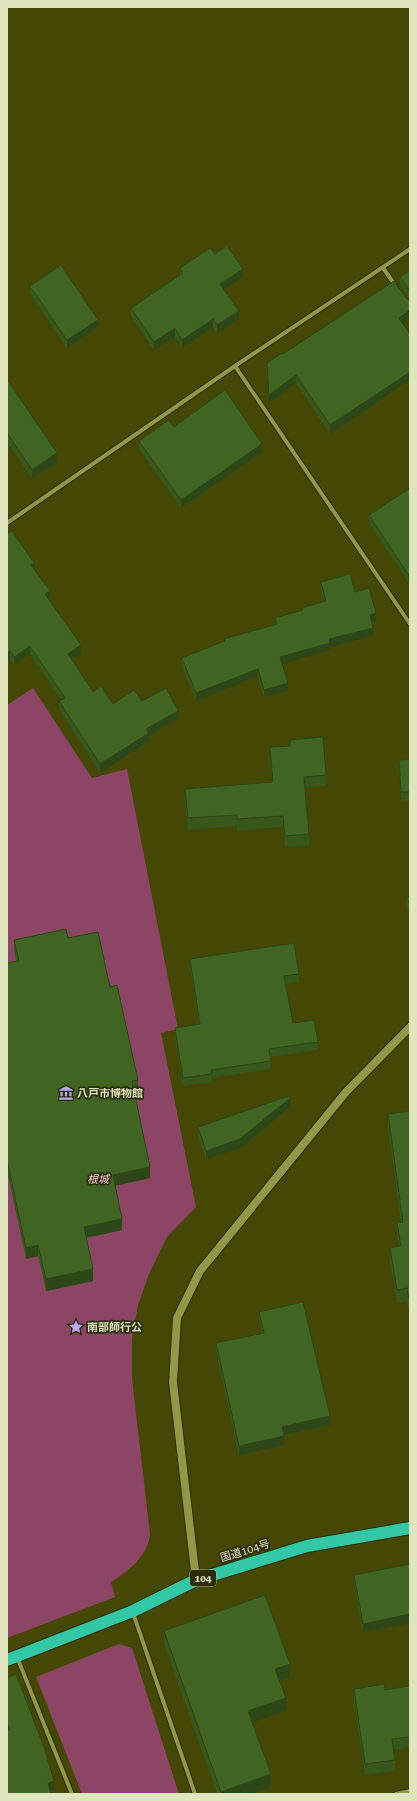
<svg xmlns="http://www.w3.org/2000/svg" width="417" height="1801" font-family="'Roboto Serif','Noto Sans JP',serif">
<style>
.green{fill:#8c4565}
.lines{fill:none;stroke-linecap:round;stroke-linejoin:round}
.street-casing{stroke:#2a2d01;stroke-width:6}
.secondary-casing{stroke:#2a2d01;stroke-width:10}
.highway-casing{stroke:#2a2d01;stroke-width:14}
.street{stroke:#919848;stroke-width:4}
.secondary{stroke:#919848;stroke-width:8}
.highway{stroke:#32c8a6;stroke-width:12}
.wall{fill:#37571d}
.shaded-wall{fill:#2d4718}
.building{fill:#406522;stroke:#2d4718}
.labels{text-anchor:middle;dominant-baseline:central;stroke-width:3.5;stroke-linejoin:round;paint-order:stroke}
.shield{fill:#2a2d0a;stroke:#a9ae87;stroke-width:1}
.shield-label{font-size:10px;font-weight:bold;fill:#dfe5bd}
.poi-label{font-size:11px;font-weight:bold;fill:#dfe5bd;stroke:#2a2d0a;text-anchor:start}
.park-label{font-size:11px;font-style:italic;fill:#f7c8da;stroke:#2a2d0a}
.street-label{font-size:11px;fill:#dfe5bd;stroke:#2a2d0a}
</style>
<rect width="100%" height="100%" fill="#444804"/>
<path class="green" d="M33 688 92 778 127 769 178 1029 161 1033 196 1207 167 1237 149 1274 138 1305 132 1339V1379L150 1534C148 1556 129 1571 111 1582L115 1597 7 1638V705Z
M119 1644 132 1648 179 1794H82L36 1677Z"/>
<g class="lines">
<defs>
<path id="street" d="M383 268 395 285
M235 366 410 624
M7 523 235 366 410 249
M133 1613 195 1794
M17 1657 72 1794
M396 1794 410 1791"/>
<path id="secondary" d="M196 1580 173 1382 177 1318 200 1271 346 1092 410 1027"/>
<path id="highway" d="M7 1660 133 1611 196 1580 307 1546 410 1528"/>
</defs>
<use href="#street" class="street-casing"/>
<use href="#secondary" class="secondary-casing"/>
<use href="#highway" class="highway-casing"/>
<use href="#street" class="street"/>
<use href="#secondary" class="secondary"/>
<use href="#highway" class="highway"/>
</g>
<path class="wall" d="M215 254 243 277 224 289 239 319 217 333 213 327 182 348 175 337 154 350 131 316V308L180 275V268Z
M410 270V319L403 324 410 334V380L330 434 296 383 269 403 267 363 283 354 407 299 410 300 400 286V277Z
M30 286 98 327 67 348 30 294Z
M7 381 57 462 32 478 7 442Z
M174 427 262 452 181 508 139 449V441Z
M410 488 408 582 369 523V515Z
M7 534 34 568 49 599 81 654 72 660 93 692 113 704 142 701 178 719 149 735V741L100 773 59 709V701L61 700 30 654 14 665 10 659 7 661Z
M321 582 355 592 376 621 372 622 373 636 330 647V650L282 664 288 691 264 697 258 676 196 701 182 666V658L224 642V639L275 625V618L302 610V608L324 601 321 590Z
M290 740 326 775V786L305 788 309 834V845L285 847 283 827 237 831V826L188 830 185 800V789L272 782 270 758V747L290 746Z
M410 759V800L401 801 399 760Z
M410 896V912L406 907V899Z
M68 938 110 987 138 1080V1091L134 1092 150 1178 115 1186 122 1230 86 1238 93 1281 46 1291 38 1256 26 1259 7 1171V963L16 961 14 951V940Z
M190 959 299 974V982L285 984 293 1023 318 1042V1050L270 1057 271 1069 212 1078V1082L183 1086 175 1036V1028L199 1025 190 967Z
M290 1107 240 1148 206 1159 198 1135V1127Z
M410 1111V1311H409L407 1301 397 1303 390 1260V1248L399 1247 397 1235V1223L401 1222 388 1126V1114Z
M259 1312 330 1425 284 1435V1445L239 1455 216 1351V1343L262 1333 259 1320Z
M410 1564 363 1632 354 1584V1575Z
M164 1631 290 1677 279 1681 286 1710 252 1722 271 1787 251 1794H217L164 1644Z
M7 1678 54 1790 50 1791 7 1794Z
M410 1686V1748L393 1750 395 1760V1771L365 1775 354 1700V1689L385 1690Z"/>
<path class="shaded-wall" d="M243 269V277L220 292V284Z
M410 310V319L399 326V318Z
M239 311V319L217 333V325Z
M213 319V327L182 348V340Z
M98 320V327L67 348V340Z
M175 328V337L154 350V342Z
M410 372V380L330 434V425Z
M296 375V383L269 403V395Z
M262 444V452L181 508V500Z
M57 453V462L32 478V470Z
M34 563V571L31 565Z
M410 572V580L408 582V574Z
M50 591V599L45 602V594Z
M376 613V621L370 623V615Z
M373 628V636L330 647V650L280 665V657L329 639Z
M81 645V654L68 662V654Z
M30 646V654L14 665V657Z
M10 651V659L7 661V653Z
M258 669V676L196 701V693Z
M288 683V691L264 697V690Z
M178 711V719L149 735V741L100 773V764L146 729Z
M290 1098V1107L240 1148 206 1159V1151Z
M150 1167V1178L113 1186V1175Z
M122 1219V1230L84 1238V1227Z
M38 1245V1256L26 1259V1248Z
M93 1269V1281L46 1291V1279Z
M330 1416V1425L282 1435V1427Z
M284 1436V1445L239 1455V1446Z
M410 1614V1623L363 1632V1624Z
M290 1664V1677L275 1682V1669Z
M286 1698V1710L248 1724V1711Z
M271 1774V1787L251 1794H221V1792Z
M54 1781V1790L48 1792V1783Z"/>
<path class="building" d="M227 246 243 269 220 284 239 311 217 325 213 319 182 340 175 328 154 342 131 308 183 273 180 268 210 248 215 254Z
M61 265 98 320 67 340 30 286Z
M410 270V291L400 277Z
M394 281 407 299 410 300V310L399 318 410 334V372L330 425 296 375 269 395 267 363 282 353 283 354Z
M7 381H8L57 453 32 470 7 433Z
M225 390 262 444 181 500 139 441 169 420 174 427Z
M410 488V572L408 574 369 515Z
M12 531 34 563 31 565 50 591 45 594 81 645 68 654 93 692 101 686 113 704 134 690 142 701 166 688 178 711 146 729 149 733 100 764 59 701 65 698 61 692 30 646 14 657 10 651 7 653V534Z
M350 574 355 592 369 588 376 613 370 615 373 628 329 639 330 643 280 657 288 683 264 690 258 669 196 693 182 658 225 641 224 639 277 624 275 618 303 610 302 608 326 601 321 582Z
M323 737 326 775 304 777 309 834 285 836 283 816 237 819V815L188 818 185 789 273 782 270 747 290 746V740Z
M410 759V792H401L399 760Z
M410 896V903L406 899Z
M66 929 68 938 98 932 110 987 117 985 138 1080 132 1081 150 1167 113 1175 122 1219 84 1227 93 1269 46 1279 38 1245 26 1248 7 1160V963L19 961 14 940Z
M294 943 299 974 284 976 293 1023 314 1020 318 1042 269 1049 271 1061 211 1070 212 1074 183 1078 175 1028 200 1024 190 959Z
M289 1096 290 1098 240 1139 206 1151 198 1127Z
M410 1111V1299H409L407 1288 397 1290 390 1248 401 1246 397 1223 403 1222 388 1114Z
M303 1302 330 1416 282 1427 284 1436 239 1446 216 1343 264 1333 259 1312Z
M410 1564V1614L363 1624 354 1575Z
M265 1595 290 1664 275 1669 286 1698 248 1711 271 1774 221 1792 164 1631Z
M16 1674 44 1747 54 1781 48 1783 51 1794H7V1731L10 1730 7 1722V1678Z
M384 1684 385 1690 410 1686V1737L392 1739 395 1760 365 1764 354 1689Z"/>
<defs>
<symbol id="museum-bare" viewBox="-9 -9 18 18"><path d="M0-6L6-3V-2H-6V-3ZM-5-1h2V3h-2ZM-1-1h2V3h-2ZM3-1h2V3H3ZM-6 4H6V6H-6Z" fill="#baaaf6" stroke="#2a2d0a" stroke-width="2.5" paint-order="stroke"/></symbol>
<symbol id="sight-bare" viewBox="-9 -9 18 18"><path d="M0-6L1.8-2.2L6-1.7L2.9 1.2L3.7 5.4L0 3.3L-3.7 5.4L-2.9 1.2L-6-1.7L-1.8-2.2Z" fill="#baaaf6" stroke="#2a2d0a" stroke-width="2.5" paint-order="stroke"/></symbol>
</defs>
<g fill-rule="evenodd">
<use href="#museum-bare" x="56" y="1083" width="20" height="20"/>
<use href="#sight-bare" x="66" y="1317" width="20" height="20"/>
</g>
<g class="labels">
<rect class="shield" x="190" y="1570" width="26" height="16" rx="3"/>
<g class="shield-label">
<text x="203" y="1578">104</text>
</g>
<g class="poi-label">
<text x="77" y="1093">八戸市博物館</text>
<text x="87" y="1327">南部師行公</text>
</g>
<g class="park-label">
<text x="98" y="1179">根城</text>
</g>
<g class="street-label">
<text transform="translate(245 1551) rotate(-17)">国道104号</text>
</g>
</g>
<rect width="417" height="1801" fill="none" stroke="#dfe5bd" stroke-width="16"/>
</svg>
